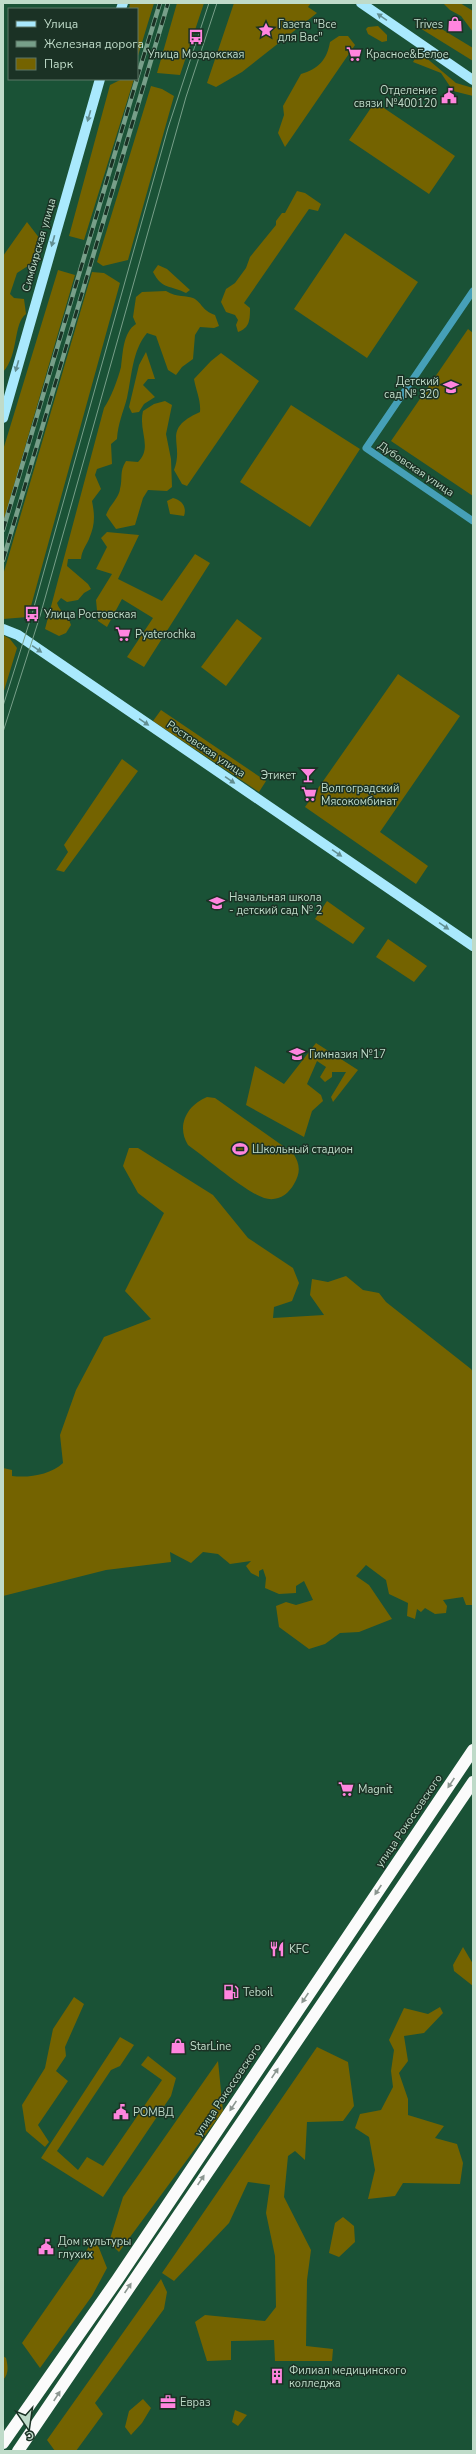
<svg xmlns="http://www.w3.org/2000/svg" width="476" height="2454" font-family="'Nunito Sans',sans-serif">
<style>
.green{fill:#746300}
.lines{fill:none;stroke-linecap:round;stroke-linejoin:round}
.minor{stroke:#46a0b8;stroke-width:7}
.major{stroke:#a9e9fd;stroke-width:10}
.highway{stroke:#fbfbfb;stroke-width:12}
.tram{stroke:#779f89;stroke-width:1}
.rail-casing{stroke:#779f89;stroke-width:4.5}
.rail{stroke:#1b3225;stroke-width:3;stroke-dasharray:9;stroke-linecap:butt}
.oneway{fill:#628e91}
.oneway2{fill:#8b9690}
.labels{text-anchor:middle;dominant-baseline:central;stroke-width:3;stroke-linejoin:round;paint-order:stroke}
.poi-label{font-size:11px;fill:#bfdbc9;stroke:#1b3225;text-anchor:start}
.street-label{font-size:11px;fill:#bfdbc9;stroke:#1b3225}
</style>
<rect width="100%" height="100%" fill="#1a5236"/>
<path class="green" d="M130 3H154L137 59V9H129Z
M177 3H204L180 75 157 73Z
M234 3H311L308 7 317 13 242 72 216 87 207 83Z
M443 3H460L473 11V32L461 16 450 10Z
M418 20 435 25 473 48V61L415 25Z
M378 26 387 35V41L382 42 368 34 366 29 368 27Z
M339 36H348L355 45 285 147 278 133 284 115 283 106 301 74C318 69 327 60 330 42Z
M418 54 424 56 456 83 473 88V96L453 91 441 73 413 62Z
M122 79H134L84 240 69 236 110 85Z
M151 86 162 89 174 96 128 260 103 266 97 262Z
M375 102 455 156 429 194 349 140Z
M297 191 305 193 321 204 318 211 309 209 244 303 250 308C250 319 250 328 238 332L236 325 238 320 235 315 226 312 221 302 226 289 235 283 246 268 250 257 276 225V221L282 213H285Z
M27 222 40 239 31 264 17 273 10 294 14 298 24 299 26 314C13 323 19 355 3 372V256Z
M345 233 418 282 367 358 294 309Z
M158 265 167 269 190 290 186 293C171 285 162 290 153 272Z
M58 270 75 275 3 523V450Z
M92 272 104 273 120 283 28 617 3 619V575Z
M166 291C178 298 186 295 193 298 202 302 201 310 215 315L219 326 214 328 200 327 195 335 193 359 182 367 176 375 168 370 156 336 147 333C132 351 132 376 127 398 123 413 118 423 117 439L111 444 112 464 97 469 95 475 101 489 92 501C95 516 95 525 89 539 86 546 82 550 81 559H68L67 566 88 584 91 589 84 593 78 600 67 602 61 598 57 603C60 613 68 614 71 625L66 633 59 636 45 629 104 408C111 398 118 379 121 367 123 353 123 332 136 324L133 317 136 297 142 292Z
M468 329 473 333V496L391 441Z
M146 352 155 379H148L143 385 155 397 144 404 139 412 132 413 129 407 139 365Z
M221 353 259 381 187 486 182 484 174 470C185 442 160 430 200 412 201 400 196 391 194 379L211 361Z
M165 401 172 405 166 434 171 459 172 487 167 491 148 490 143 498 135 525 116 529 106 515C109 506 119 498 120 489 123 478 119 472 126 461L138 462C153 447 138 431 143 411L154 404Z
M291 405 360 449 310 527 240 482Z
M173 498C182 500 187 507 184 516L170 514 167 501Z
M107 532 139 535 118 579 162 601 195 554 210 563 144 667 127 657 153 618 122 599 107 627 98 621 96 600 112 574 96 569 107 547 101 538Z
M237 619 262 638 226 686 201 667Z
M3 635 10 639 17 648 3 694Z
M398 674 460 716 380 832 428 866 416 884 305 807Z
M161 710 266 781 259 792 153 721Z
M122 759 138 771 64 872 56 870 68 852 64 845Z
M327 901 365 928 353 944 315 919Z
M388 939 427 966 414 982 376 957Z
M316 1043 358 1070 333 1102 331 1097 346 1072H332V1077L325 1082 320 1077 326 1067 317 1061 307 1084 321 1095 323 1101 312 1111 304 1137 246 1105 255 1066 284 1084Z
M207 1097 215 1098 293 1153C300 1164 301 1172 294 1184 288 1195 277 1202 264 1198 247 1193 205 1157 188 1145 176 1126 187 1105 207 1097Z
M129 1148H138L213 1195 248 1238 293 1268 299 1283 292 1301 274 1307 273 1318 324 1315 310 1295 312 1279 328 1282 346 1276 363 1290 379 1293 386 1302 471 1369 473 1372V1605H466L463 1597 443 1600 447 1606 446 1613 435 1614 425 1608 421 1612 417 1609 415 1619 407 1616 408 1603 389 1594 386 1580 366 1565 356 1576 369 1585 392 1619 359 1632 340 1633 325 1644 309 1649 279 1627 276 1606 286 1602 296 1605 313 1600 304 1581 296 1586V1593L279 1594 265 1588 266 1578 263 1569 259 1571V1577L251 1573 246 1566 251 1561 230 1564 218 1554 203 1552 191 1563 170 1552 171 1562 106 1570 3 1596V1468L12 1470V1476C29 1478 50 1475 63 1463L60 1435 76 1390 104 1337 151 1319 125 1291 164 1213 138 1193 123 1166Z
M463 1947 473 1964V1986L454 1971 453 1965Z
M74 1997 84 2004 65 2047 66 2056 56 2071 68 2081 38 2125 49 2142 45 2147 26 2131 22 2105 45 2068 53 2029Z
M440 2007 443 2013 424 2033 404 2036 408 2061 399 2073 408 2099V2115L444 2126 435 2138 457 2144 463 2163 460 2184 403 2183 395 2196 368 2199 375 2170 369 2137 355 2128 360 2114 381 2110 393 2087 391 2071 394 2050 389 2040 404 2008 428 2014Z
M120 2037 134 2045 120 2066 111 2070 57 2151 78 2170 87 2157 103 2166 162 2080 141 2065 148 2056 176 2078 171 2096 103 2197 41 2158Z
M317 2047 348 2062 354 2106 343 2121 307 2122 305 2160 295 2151 288 2156 284 2197 311 2250 307 2280 306 2346 333 2349 332 2361H275L274 2340 231 2341V2360L207 2361 195 2322 205 2315 265 2321 276 2307 275 2256 266 2213 270 2185 248 2182 229 2223 174 2281 162 2273Z
M218 2061 223 2111 119 2252 109 2242 123 2197Z
M343 2217 354 2226 355 2242 339 2257 329 2253 335 2223Z
M95 2238 107 2268 92 2296 40 2368 22 2343Z
M161 2279 167 2292 164 2309 95 2403 103 2414 76 2451H55L47 2440Z
M3 2356 6 2358C8 2366 9 2374 3 2380Z
M143 2399 151 2408 142 2423 131 2435 125 2427 129 2411Z
M235 2410 247 2415 238 2426 232 2422Z"/>
<g class="lines">
<path class="minor" d="M473 291 366 448 473 521"/>
<path class="major" d="M361 3 473 80
M121 9 123 3
M3 418 100 79
M3 629 18 635 473 946"/>
<path class="highway" d="M3 2443 117 2280 473 1750
M18 2451 473 1782"/>
<path class="tram" d="M3 706 32 614 168 128 209 3
M3 732 40 616 186 97 217 3"/>
<defs>
<path id="rail" d="M137 78 160 3
M3 530 137 79
M3 560 168 3"/>
</defs>
<use href="#rail" class="rail-casing"/>
<use href="#rail" class="rail"/>
</g>
<defs><path id="oneway-solid" d="M-6-.8H1V-3.2L6.5 0L1 3.2V.8H-6Z"/></defs>
<g class="oneway">
<use href="#oneway-solid" transform="translate(382 17) rotate(-146)"/>
<use href="#oneway-solid" transform="translate(89 116) rotate(106)"/>
<use href="#oneway-solid" transform="translate(53 241) rotate(106)"/>
<use href="#oneway-solid" transform="translate(17 366) rotate(106)"/>
<use href="#oneway-solid" transform="translate(37 649) rotate(35)"/>
<use href="#oneway-solid" transform="translate(144 722) rotate(34)"/>
<use href="#oneway-solid" transform="translate(230 780) rotate(34)"/>
<use href="#oneway-solid" transform="translate(337 853) rotate(34)"/>
<use href="#oneway-solid" transform="translate(444 926) rotate(34)"/>
</g>
<g class="oneway2">
<use href="#oneway-solid" transform="translate(451 1783) rotate(124)"/>
<use href="#oneway-solid" transform="translate(378 1890) rotate(124)"/>
<use href="#oneway-solid" transform="translate(305 1998) rotate(124)"/>
<use href="#oneway-solid" transform="translate(275 2073) rotate(-56)"/>
<use href="#oneway-solid" transform="translate(233 2106) rotate(124)"/>
<use href="#oneway-solid" transform="translate(201 2180) rotate(-56)"/>
<use href="#oneway-solid" transform="translate(128 2288) rotate(-56)"/>
<use href="#oneway-solid" transform="translate(57 2396) rotate(-57)"/>
</g>
<defs>
<symbol id="shop-bare" viewBox="-9 -9 18 18"><path d="M-5-2.5h2.3a2.7 3.5 0 0 1 5.4 0H5L5.5 6h-11ZM-1.5-2.5h3a1.5 2.3 0 0 0-3 0Z" fill="#ff85df" stroke="#1b3225" stroke-width="2.5" paint-order="stroke"/></symbol>
<symbol id="sight-bare" viewBox="-9 -9 18 18"><path d="M0-6L1.8-2.2L6-1.7L2.9 1.2L3.7 5.4L0 3.3L-3.7 5.4L-2.9 1.2L-6-1.7L-1.8-2.2Z" fill="#ff85df" stroke="#1b3225" stroke-width="2.5" paint-order="stroke"/></symbol>
<symbol id="bus-bare" viewBox="-9 -9 18 18"><path d="M-5-6H5V4H4V6H2V4H-2V6H-4V4H-5ZM-3.5-4V0h7V-4ZM-3.5 1.2v1.5H-2V1.2ZM2 1.2v1.5H3.5V1.2Z" fill="#ff85df" stroke="#1b3225" stroke-width="2.5" paint-order="stroke"/></symbol>
<symbol id="supermarket-bare" viewBox="-9 -9 18 18"><path d="M-6-5.5h2.5l.6 2H6L4.5 2H-2.5L-4.4-4H-6ZM-1.5 3.2a1.3 1.3 0 1 0 .1 0ZM3 3.2a1.3 1.3 0 1 0 .1 0Z" fill="#ff85df" stroke="#1b3225" stroke-width="2.5" paint-order="stroke"/></symbol>
<symbol id="civic-bare" viewBox="-9 -9 18 18"><path d="M-.6-6.5H3V-4.5H.6V-3L4-1V1h2V6H-6V1h2V-1L-.6-3ZM-1.2 2.5V6h2.4V2.5Z" fill="#ff85df" stroke="#1b3225" stroke-width="2.5" paint-order="stroke"/></symbol>
<symbol id="school-bare" viewBox="-9 -9 18 18"><path d="M0-5L7-2L0 1L-7-2ZM-4 1L0 2.5L4 1V4Q0 6-4 4Z" fill="#ff85df" stroke="#1b3225" stroke-width="2.5" paint-order="stroke"/></symbol>
<symbol id="bar-bare" viewBox="-9 -9 18 18"><path d="M-6-5H6L.8 .8V4.5H3.5V6h-7V4.5H-.8V.8Z" fill="#ff85df" stroke="#1b3225" stroke-width="2.5" paint-order="stroke"/></symbol>
<symbol id="stadium-bare" viewBox="-9 -9 18 18"><path d="M0-5a6.5 5 0 1 0 0 10a6.5 5 0 1 0 0-10ZM-3.5-1.8h7v3.6h-7Z" fill="#ff85df" stroke="#1b3225" stroke-width="2.5" paint-order="stroke"/></symbol>
<symbol id="restaurant-bare" viewBox="-9 -9 18 18"><path d="M-5-6h1v4h1v-4h1v4h1v-4h1v5L-1.5 .5V6h-2V.5L-5-1ZM5-6V6H3V1.5H1.5Q1.5-4 5-6Z" fill="#ff85df" stroke="#1b3225" stroke-width="2.5" paint-order="stroke"/></symbol>
<symbol id="fuel-bare" viewBox="-9 -9 18 18"><path d="M-5.5-6h7V0h2V4h1.3V-2.5L3-4.5l.8-.8L6-3V5H2.5V1h-1V6h-7ZM-4.2-4.7v3.2H.2V-4.7Z" fill="#ff85df" stroke="#1b3225" stroke-width="2.5" paint-order="stroke"/></symbol>
<symbol id="building-bare" viewBox="-9 -9 18 18"><path d="M-4-6H4V6H1V3H-1V6H-4ZM-2.5-4.3h1.7v1.8h-1.7ZM.8-4.3h1.7v1.8H.8ZM-2.5-1h1.7V.8h-1.7ZM.8-1h1.7V.8H.8Z" fill="#ff85df" stroke="#1b3225" stroke-width="2.5" paint-order="stroke"/></symbol>
<symbol id="office-bare" viewBox="-9 -9 18 18"><path d="M-6-3h4V-5.5h4V-3h4V5H-6ZM-1-4.5V-3h2v-1.5ZM-6 0V1H6V0Z" fill="#ff85df" stroke="#1b3225" stroke-width="2.5" paint-order="stroke"/></symbol>
</defs>
<g fill-rule="evenodd">
<use href="#shop-bare" x="444" y="13" width="22" height="22"/>
<use href="#sight-bare" x="255" y="19" width="22" height="22"/>
<use href="#bus-bare" x="185" y="26" width="22" height="22"/>
<use href="#supermarket-bare" x="343" y="43" width="22" height="22"/>
<use href="#civic-bare" x="438" y="85" width="22" height="22"/>
<use href="#school-bare" x="440" y="376" width="22" height="22"/>
<use href="#bus-bare" x="21" y="603" width="22" height="22"/>
<use href="#supermarket-bare" x="112" y="623" width="22" height="22"/>
<use href="#bar-bare" x="297" y="764" width="22" height="22"/>
<use href="#supermarket-bare" x="298" y="783" width="22" height="22"/>
<use href="#school-bare" x="206" y="892" width="22" height="22"/>
<use href="#school-bare" x="286" y="1043" width="22" height="22"/>
<use href="#stadium-bare" x="229" y="1138" width="22" height="22"/>
<use href="#supermarket-bare" x="335" y="1778" width="22" height="22"/>
<use href="#restaurant-bare" x="266" y="1938" width="22" height="22"/>
<use href="#fuel-bare" x="220" y="1981" width="22" height="22"/>
<use href="#shop-bare" x="167" y="2035" width="22" height="22"/>
<use href="#civic-bare" x="110" y="2101" width="22" height="22"/>
<use href="#civic-bare" x="35" y="2236" width="22" height="22"/>
<use href="#building-bare" x="266" y="2365" width="22" height="22"/>
<use href="#office-bare" x="157" y="2391" width="22" height="22"/>
</g>
<g class="labels">
<g class="poi-label">
<text x="278" y="24">Газета "Все<tspan x="278" dy="13">для Вас"</tspan></text>
<text x="443" y="24" text-anchor="end">Trives</text>
<text x="196" y="54" text-anchor="middle">Улица Моздокская</text>
<text x="366" y="54">Красное&amp;Белое</text>
<text x="437" y="90" text-anchor="end">Отделение<tspan x="437" dy="13">связи №400120</tspan></text>
<text x="439" y="381" text-anchor="end">Детский<tspan x="439" dy="13">сад № 320</tspan></text>
<text x="44" y="614">Улица Ростовская</text>
<text x="135" y="634">Pyaterochka</text>
<text x="296" y="775" text-anchor="end">Этикет</text>
<text x="321" y="788">Волгоградский<tspan x="321" dy="13">Мясокомбинат</tspan></text>
<text x="229" y="897">Начальная школа<tspan x="229" dy="13">- детский сад № 2</tspan></text>
<text x="309" y="1054">Гимназия №17</text>
<text x="252" y="1149">Школьный стадион</text>
<text x="358" y="1789">Magnit</text>
<text x="289" y="1949">KFC</text>
<text x="243" y="1992">Teboil</text>
<text x="190" y="2046">StarLine</text>
<text x="133" y="2112">РОМВД</text>
<text x="58" y="2241">Дом культуры<tspan x="58" dy="13">глухих</tspan></text>
<text x="289" y="2370">Филиал медицинского<tspan x="289" dy="13">колледжа</tspan></text>
<text x="180" y="2402">Евраз</text>
</g>
<g class="street-label">
<text transform="translate(39 245) rotate(-74)">Симбирская улица</text>
<text transform="translate(416 469) rotate(34)">Дубовская улица</text>
<text transform="translate(206 749) rotate(34)">Ростовская улица</text>
<text transform="translate(409 1821) rotate(-56)">улица Рокоссовского</text>
<text transform="translate(228 2090) rotate(-56)">улица Рокоссовского</text>
</g>
</g>
<rect width="476" height="2454" fill="none" stroke="#bfdbc9" stroke-width="8"/>
<rect x="8" y="8" width="130" height="72" fill="#1b3225" stroke="#5d7667"/>
<rect x="16" y="21" width="20" height="6" fill="#a9e9fd" stroke="#5d7667"/>
<text x="44" y="28" font-size="12" fill="#bfdbc9">Улица</text>
<rect x="16" y="41" width="20" height="6" fill="#779f89" stroke="#5d7667"/>
<text x="44" y="48" font-size="12" fill="#bfdbc9">Железная дорога</text>
<rect x="16" y="58" width="20" height="12" fill="#746300" stroke="#5d7667"/>
<text x="44" y="68" font-size="12" fill="#bfdbc9">Парк</text>
<g transform="translate(28 2426) rotate(167)" stroke="#1b3225" stroke-width="3" paint-order="stroke">
<path d="M0-3L7 15L0 10L-7 15Z" fill="#bfdbc9"/>
<text y="-6" font-size="11" font-weight="bold" text-anchor="middle" fill="#bfdbc9">С</text>
</g>
</svg>
